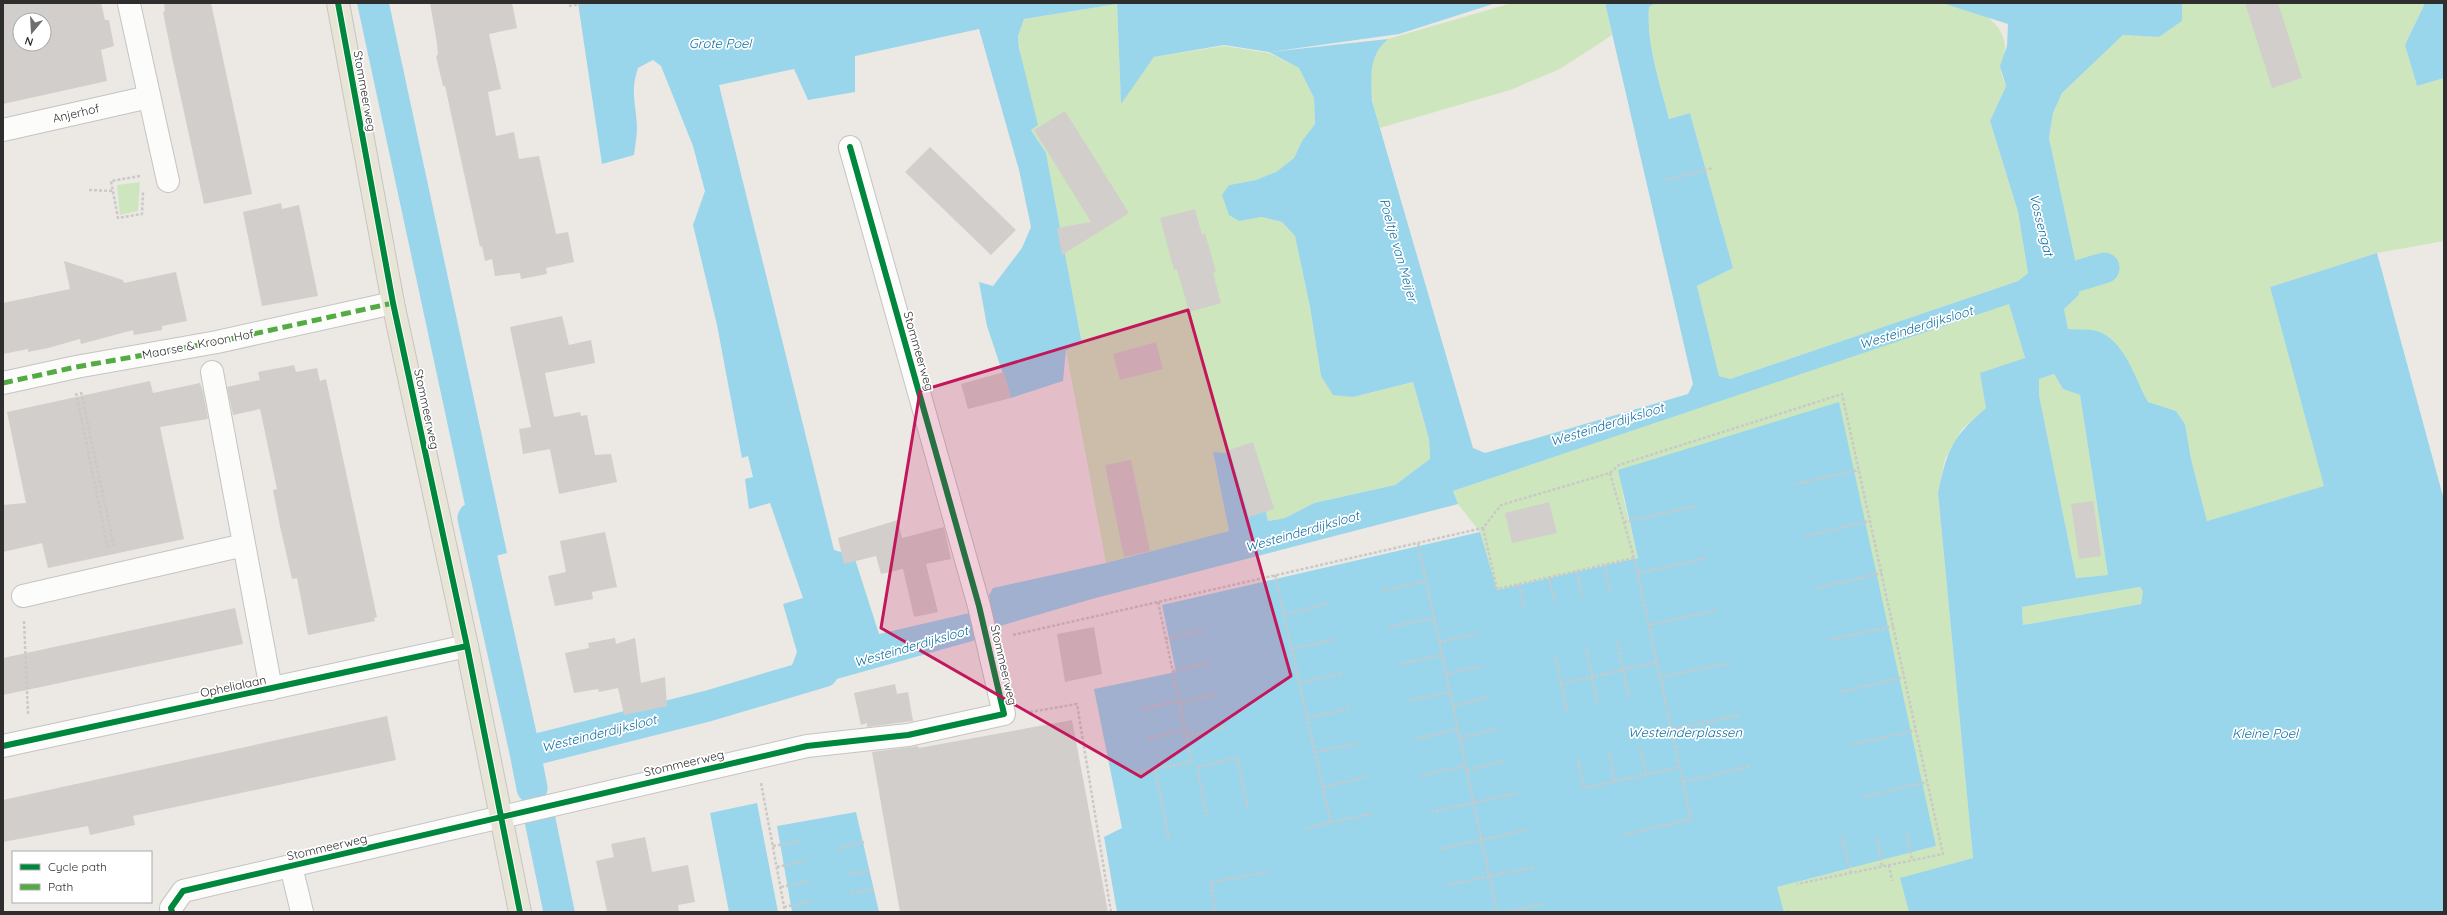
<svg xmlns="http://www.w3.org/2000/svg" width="2447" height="915" font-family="Quicksand,sans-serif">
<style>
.green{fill:#cee6be}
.water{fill:#99d6ec;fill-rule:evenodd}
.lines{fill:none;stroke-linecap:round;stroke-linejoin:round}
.canal{stroke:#99d6ec;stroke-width:31}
.building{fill:#d1cecb;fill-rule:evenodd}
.minor-casing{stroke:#c5c4c5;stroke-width:24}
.major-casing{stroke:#c6c5c4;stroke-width:24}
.path{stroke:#c9c9c8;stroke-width:2.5;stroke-dasharray:3 2;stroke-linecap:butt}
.minor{stroke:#fcfcfb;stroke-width:22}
.major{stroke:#e8e4d6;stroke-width:22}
.quiet{stroke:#54ab44;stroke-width:5;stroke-dasharray:10 5;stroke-linecap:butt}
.cycleway-casing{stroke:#fff;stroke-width:8}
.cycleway{stroke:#00873e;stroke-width:6}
.marked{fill:#c2185b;fill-opacity:0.2;stroke:#c2185b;stroke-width:3;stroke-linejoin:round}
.labels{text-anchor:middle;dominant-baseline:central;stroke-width:3.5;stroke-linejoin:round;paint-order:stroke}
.street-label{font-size:12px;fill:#2e2e2e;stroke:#fff}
.water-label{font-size:13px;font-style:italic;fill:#0d6fa3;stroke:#fff}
</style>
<rect width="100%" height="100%" fill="#ece8e4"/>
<path class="green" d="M1512 3H1605L1612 35 1560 69 1510 90 1380 128C1372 104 1365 74 1376 49 1378 45 1384 41 1388 39Z
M1656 3H1967C1982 13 2005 25 2005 47 2005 66 1996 64 2006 86L1990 121 2018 212 2028 273 2018 281 1730 379 1719 376 1697 286 1733 268 1690 113 1669 119C1660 83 1646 45 1649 7Z
M2182 3H2425L2405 45 2417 86 2444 78V241L2377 253 2270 287 2325 486 2207 521 2191 459 2185 424 2176 411 2148 402C2126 362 2123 328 2068 329L2064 309 2079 295 2075 259 2049 138 2053 113 2062 93 2123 35 2159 37 2182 21Z
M1117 4 1121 103 1154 57 1224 46 1269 53 1299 68 1314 98 1315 124 1302 141 1294 158 1276 172 1256 180 1229 185 1239 221 1262 217 1282 222 1295 236 1310 307 1321 376 1353 397 1413 382 1429 439 1430 459 1395 485 1314 503 1285 518 1268 521 1253 455 1213 453 1229 531 1106 563 1066 350 1082 344 1046 153 1031 130 1018 36 1024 19Z
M140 182 138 211 120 215 117 185Z
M2009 303 2025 358 1986 408 1962 429 1945 459 1938 493 1973 858 1901 878 1909 912H1784L1776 887 1936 846 1619 470 1624 501 1638 558 1497 590 1480 532 1458 504 1453 491Z
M2054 374 2063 389 2080 395 2108 575 2076 578 2039 395V379Z
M2140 587 2143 591 2141 604 2023 625 2022 607Z"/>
<path class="water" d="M357 3H389L507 553 477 561Z
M578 3H1496L1399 34 1270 52 1388 39C1368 56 1371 77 1372 101L1473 448 1485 453 1688 394 1693 384 1605 3H1656L1649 7C1646 45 1660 83 1669 119L1690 113 1733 268 1697 286 1719 376 1730 379 2018 281 2028 273 2018 212 1990 121 2006 86 2000 66 2007 46 2008 24 1942 3H2182V21L2159 37 2123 35 2062 93 2053 113 2049 138 2075 259 2079 295 2064 309 2068 329C2079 330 2092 328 2102 333 2127 346 2135 379 2148 402L2176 411 2185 424 2191 459 2207 521 2324 486 2270 287 2377 253 2444 500V912H1909L1900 878 1973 858 1938 493C1947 450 1952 437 1986 408L1980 373 2025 358 2009 304 1453 491 1458 504 1092 599 976 633V640L776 696 790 671 797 652 783 604 803 598 770 503 749 509 745 479 753 477 748 456 742 458 717 325 693 225 705 191 693 146 661 66 653 60 638 68C630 92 636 103 637 127 637 136 635 146 634 155L602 164ZM1117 4 1121 104 1154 57 1224 45 1269 52 1299 68 1314 98 1315 124 1302 141 1294 158 1276 172 1256 180 1229 185 1222 195 1229 215 1239 221 1262 217 1282 222 1295 236 1310 307 1321 376 1333 395 1353 397 1413 382 1429 439 1430 459 1395 485 1314 503 1285 518 1268 521 1253 455 1213 452 1229 531 1106 563 993 588 989 595 991 608 879 634 854 556 834 550 719 85 794 69 808 100 855 92V56L979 29 1019 170 1031 227 1022 248 993 286 979 282 987 326 1011 398 1063 381 1066 350 1082 344 1046 153 1031 130 1038 125 1019 48 1018 36 1024 19ZM2054 374 2063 389 2080 395 2108 575 2076 578 2039 395V379ZM2140 587 2143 591 2141 604 2023 625 2022 607Z
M2425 3H2444V78L2417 86 2405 45Z
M1839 402 1936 846 1777 887 1784 912H1117L1104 837 1122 828 1094 689 1176 672 1162 605 1480 532 1497 590 1638 558 1618 470Z
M757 803 778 912H729L710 813Z
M856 812 879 912H792L777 826Z"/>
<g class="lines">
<path class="canal" d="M2037 288 2104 268
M473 518 525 752
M532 788 525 752 708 706 823 672
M540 820 559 912"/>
</g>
<path class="building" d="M3 3H101L105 20H109L114 46 101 50 107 81 3 104ZM20 20H44V44H20Z
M164 3H211L252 194 204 204 172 57 163 12 165 11Z
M430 3H512L517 28 489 34 501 89 488 92 496 136 514 132 519 159 539 156 556 234 568 232 574 262 546 268 547 274 521 279 520 273 495 276 492 259 485 261 482 246 480 247 445 86H443L436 56 438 55 437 43Z
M2245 3H2278L2302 78 2272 88Z
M1065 111 1129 213 1062 255 1057 228 1091 222 1034 130Z
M930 147 1016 230 991 255 905 172Z
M281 203 282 209 299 205 318 296 262 306 243 212Z
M1195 209 1202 235 1205 233 1216 272 1213 273 1221 303 1189 312 1177 269 1174 270 1160 218Z
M64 261 123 280 124 283 176 272 187 321 162 326V330L134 335 133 330 81 344 80 339 48 348 28 352V349L3 354V303L70 289Z
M562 316 569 345 591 340 595 363 545 373 554 417 580 412 581 416 587 415 595 455 611 454 617 482 559 494 550 449 523 454 519 429 531 427 510 327Z
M1156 342 1163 369 1120 380 1113 354Z
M294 365 296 372 317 368 320 381 326 379 377 617 374 618 375 621 308 635 297 578 292 579 280 526 273 490 277 489 260 409 233 415 227 387 260 380 258 372Z
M1004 372 1011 398 968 409 961 384Z
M150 381 153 393 200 383 203 392 208 419 160 427 184 539 48 568 42 543 3 552V505L26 503 7 412Z
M1253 442 1274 509 1249 517 1229 450Z
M1131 460 1150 551 1124 557 1105 465Z
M2093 501 2101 556 2079 559 2071 504Z
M1549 502 1557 533 1512 543 1505 513Z
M898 520 902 538 944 527 951 559 926 564 938 612 914 617 903 569 881 574 876 556 844 564 838 538Z
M605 532 617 587 592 592 593 599 555 606 548 576 566 572 560 541Z
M235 608 243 644 3 695V658Z
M1094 627 1102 674 1065 682 1057 634Z
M615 638 616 644 635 638 641 683 665 677 667 706 624 715 618 688 599 692 598 689 574 693 565 653 589 648 588 643Z
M895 684 897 694 908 692 913 721 867 727V723L861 725 854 693Z
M387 716 396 760 133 816 135 825 90 835 88 826 3 842V800Z
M1072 720 1108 912H900L872 752 918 746 919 748Z
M645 837 652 872 688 865 695 902 678 905 679 912H607L596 861 614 857 611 844Z"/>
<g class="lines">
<defs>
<path id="minor" d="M129 4 168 181
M3 130 149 97
M212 372 271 689
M3 383 76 367 217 342 393 303
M23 596 244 545
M3 746 467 646
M291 866 302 912
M172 912 171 908 183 891 807 746 908 735 1004 714 979 606 850 147"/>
<path id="major" d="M338 3 393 303 467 646 520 912"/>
</defs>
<use href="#minor" class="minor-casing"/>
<use href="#major" class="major-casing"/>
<path class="path" d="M569 6 590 3
M140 176 111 181 118 218 142 214 143 192
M1665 180 1713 168
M89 190 113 191
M81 392 114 547
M76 393 108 549
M1610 473 1619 465 1842 394 1943 854 1797 884
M1795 484 1859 470
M1624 522 1696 506
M1483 528 1497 589 1634 558
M1806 536 1870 521
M1418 543 1497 912
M1604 565 1610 591
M1577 571 1582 597
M1638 573 1707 558
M1275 575 1331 823
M1549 578 1555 603
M1519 584 1524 609
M1817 588 1882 573
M1382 591 1426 581
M1158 602 1192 762 1155 769 1169 839
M1284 615 1328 603
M24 621 28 714
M1649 625 1718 610
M1390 627 1434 618
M1013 635 1483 528 1501 505 1610 473 1634 558 1691 819 1622 835
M1165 639 1204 630
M1828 640 1893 626
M1439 642 1476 634
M1617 642 1629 698
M1292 649 1336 639
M1586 649 1598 705
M1555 655 1567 711
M1399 664 1442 655
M1173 671 1212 662
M1446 674 1482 666
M1660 677 1730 663
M1299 683 1343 673
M1561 684 1657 662
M1840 692 1904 677
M1407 701 1450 692
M1180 703 1219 694
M1453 706 1489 697
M1142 709 1179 701
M1030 712 1077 704 1111 912
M1307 718 1351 708
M1672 729 1741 715
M1187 736 1226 727
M1149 738 1186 730
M1460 738 1497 729
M1415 739 1458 729
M1851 745 1916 730
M1640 747 1646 774
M1315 752 1359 743
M1609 753 1615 781
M1578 760 1584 788 1680 767
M1467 770 1504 761
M1132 773 1155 769
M1422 775 1466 766
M1683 782 1751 766
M761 783 785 912
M1323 787 1366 777
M1863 797 1927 782
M1431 812 1517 793
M1207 817 1197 767 1237 758 1248 809
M1306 828 1374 813
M1906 831 1912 860
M1842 836 1851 873
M1877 838 1882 866
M773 846 802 841
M837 849 864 842
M1440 849 1526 830
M1889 865 1892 881
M777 867 805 861
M847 874 869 871
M1447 885 1534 867
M781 887 809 881
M851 893 875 889
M784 907 813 901
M1787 911 1788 912
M1215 912 1211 882 1267 872
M1505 912 1542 904"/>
<use href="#minor" class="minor"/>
<use href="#major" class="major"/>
<path class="quiet" d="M3 383 76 367 217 342 393 303"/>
<defs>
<path id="cycleway" d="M338 3 393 303 467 646 520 912
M3 746 467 646
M172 912 171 908 183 891 807 746 908 735 1004 714 979 606 850 147"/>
</defs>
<use href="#cycleway" class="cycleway-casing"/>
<use href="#cycleway" class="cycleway"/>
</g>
<path class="marked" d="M1188 310 1291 676 1141 777 881 628 920 391Z"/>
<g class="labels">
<g class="street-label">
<text transform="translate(365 91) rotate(80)">Stommeerweg</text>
<text transform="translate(76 113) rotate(-13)">Anjerhof</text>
<text transform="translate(198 344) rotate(-11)">Maarse &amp; Kroon Hof</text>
<text transform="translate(919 351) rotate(74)">Stommeerweg</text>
<text transform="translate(427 409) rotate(78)">Stommeerweg</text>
<text transform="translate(1004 665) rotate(77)">Stommeerweg</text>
<text transform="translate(233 686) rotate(-12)">Ophelialaan</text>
<text transform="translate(684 763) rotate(-13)">Stommeerweg</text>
<text transform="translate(327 847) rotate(-13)">Stommeerweg</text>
</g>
<g class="water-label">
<text x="720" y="43">Grote Poel</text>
<text transform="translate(2042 225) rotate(76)">Vossengat</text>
<text transform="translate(1399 250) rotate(74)">Poeltje van Meijer</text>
<text transform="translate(1916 327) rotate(-17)">Westeinderdijksloot</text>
<text transform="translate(1607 424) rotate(-17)">Westeinderdijksloot</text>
<text transform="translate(1302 531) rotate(-16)">Westeinderdijksloot</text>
<text transform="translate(911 646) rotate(-16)">Westeinderdijksloot</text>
<text x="1685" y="732">Westeinderplassen</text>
<text transform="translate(599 733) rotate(-14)">Westeinderdijksloot</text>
<text x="2265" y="733">Kleine Poel</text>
</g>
</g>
<rect width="2447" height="915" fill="none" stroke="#2e2e2e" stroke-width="8"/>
<rect x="12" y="851" width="140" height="52" fill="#ffffff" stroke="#ababab"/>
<rect x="20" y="864" width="20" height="6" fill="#00873e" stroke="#ababab"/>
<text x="48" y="871" font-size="12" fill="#2e2e2e">Cycle path</text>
<rect x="20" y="884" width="20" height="6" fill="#54ab44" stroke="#ababab"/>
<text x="48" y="891" font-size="12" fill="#2e2e2e">Path</text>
<g transform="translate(32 32) rotate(198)"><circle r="19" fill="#ffffff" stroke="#ababab"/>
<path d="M0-3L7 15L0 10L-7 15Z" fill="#706f6e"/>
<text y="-6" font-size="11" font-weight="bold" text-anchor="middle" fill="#2e2e2e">N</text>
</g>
</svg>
